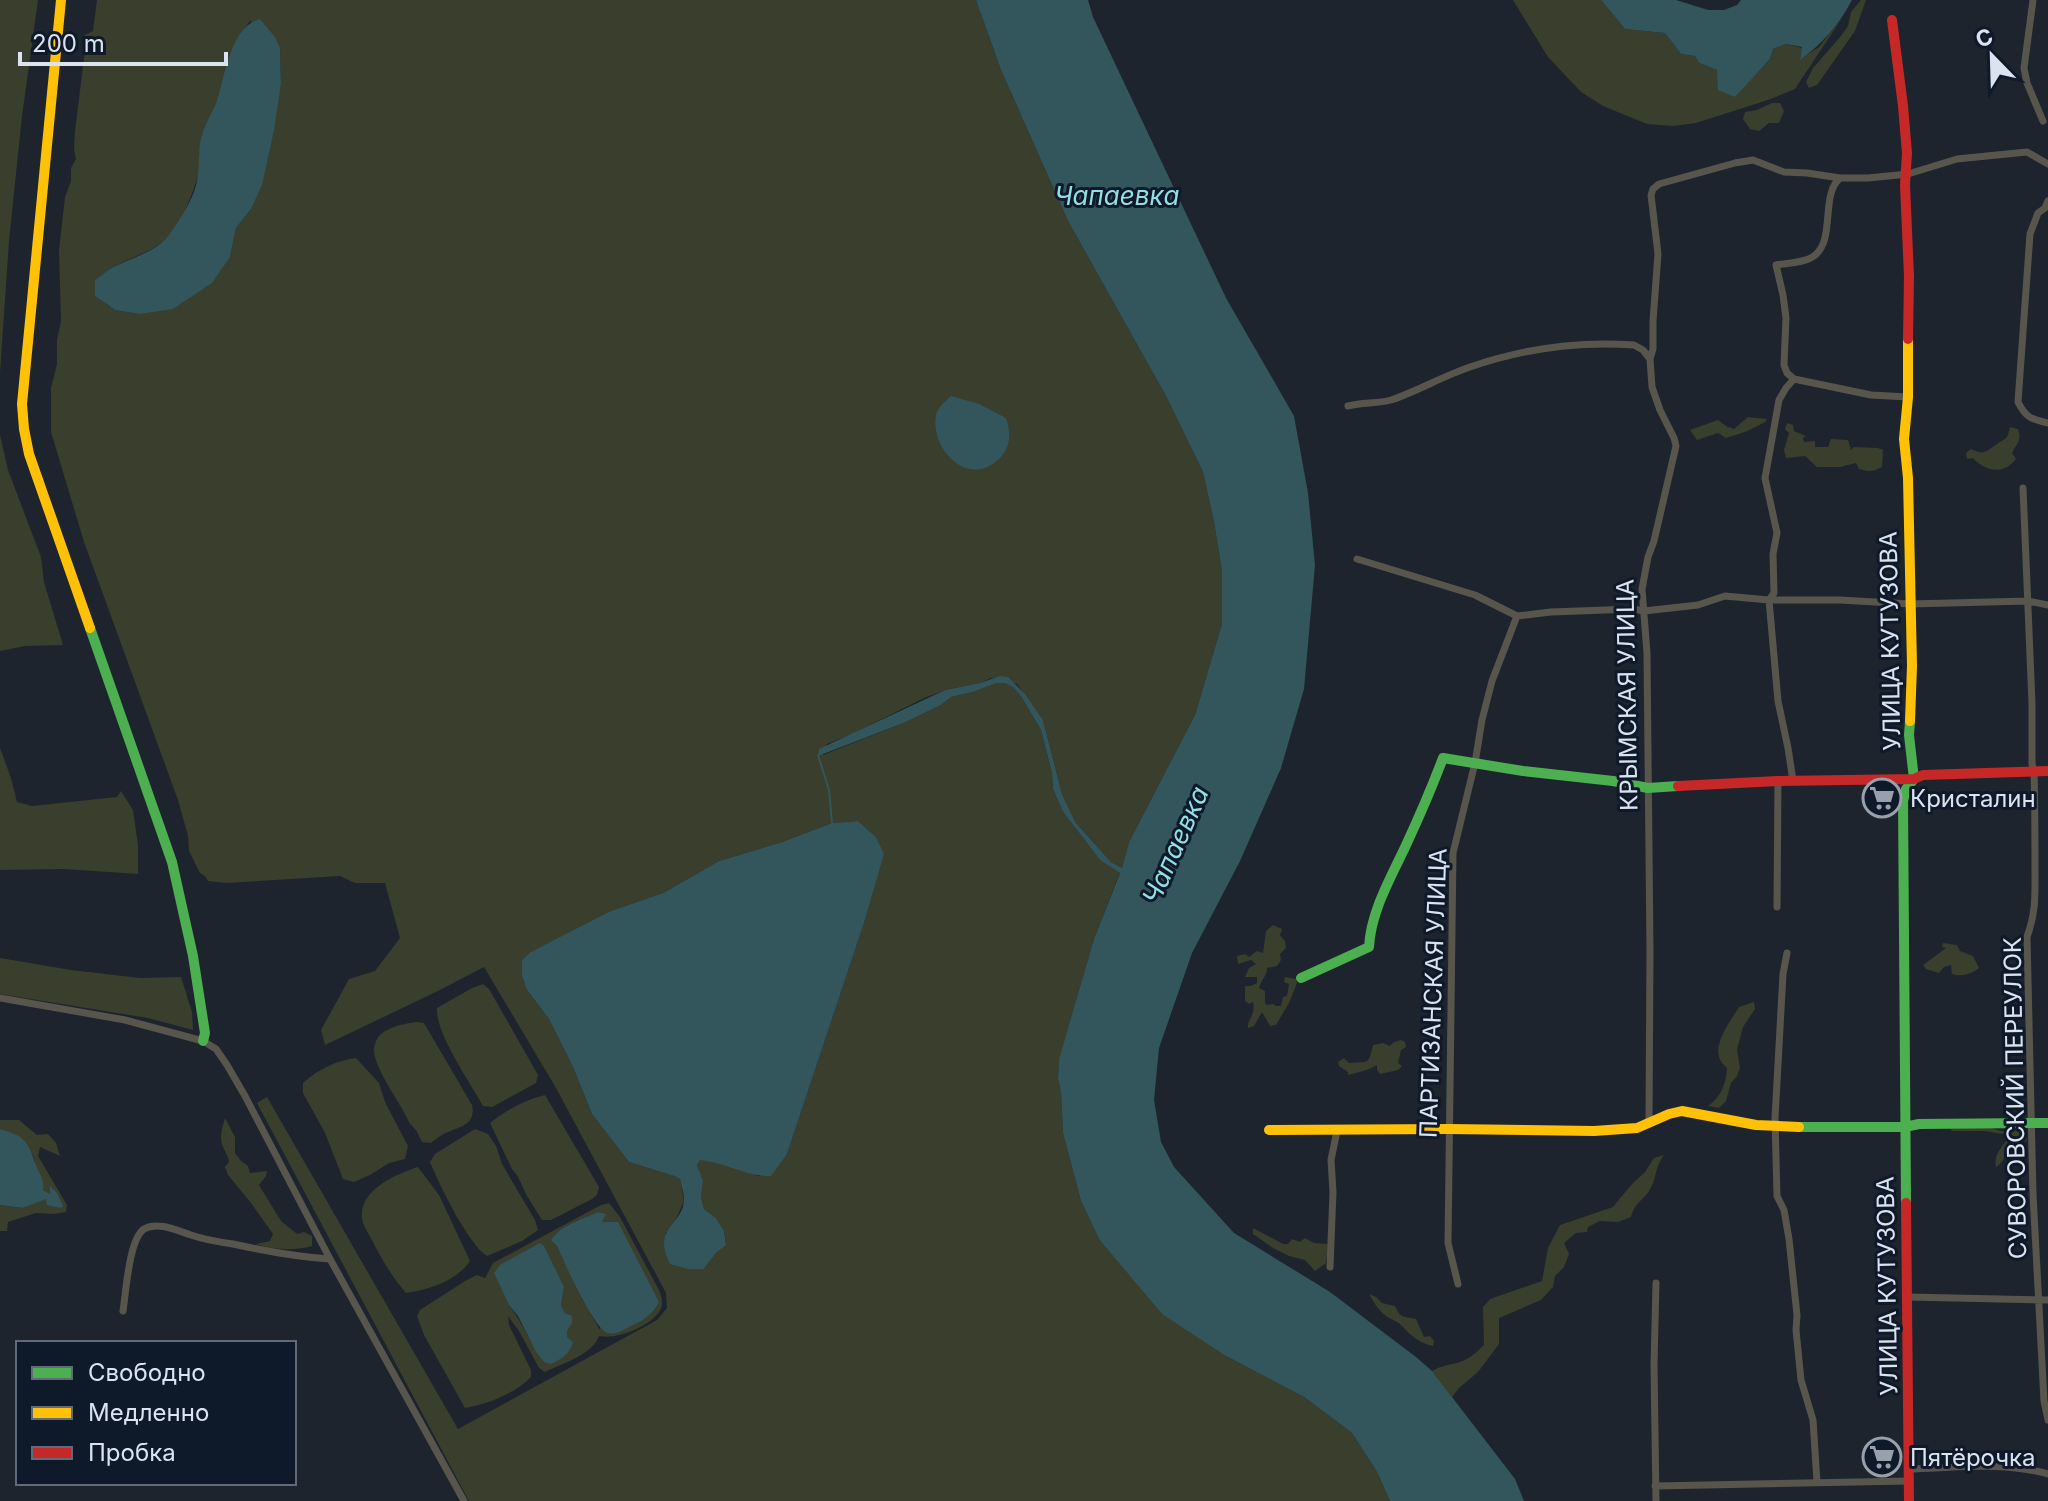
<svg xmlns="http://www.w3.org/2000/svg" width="2048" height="1501" font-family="Inter,sans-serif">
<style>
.green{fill:#3a3e2c;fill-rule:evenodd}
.water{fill:#32565b}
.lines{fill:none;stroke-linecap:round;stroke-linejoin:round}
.stream{stroke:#32565b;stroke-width:2}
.street{stroke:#58554d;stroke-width:7}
.fast{stroke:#4caf50;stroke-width:10}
.slow{stroke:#ffc107;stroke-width:10}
.jam{stroke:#c62828;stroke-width:10}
.labels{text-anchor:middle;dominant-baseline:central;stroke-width:6;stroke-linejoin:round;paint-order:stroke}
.street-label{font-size:24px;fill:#dae3ef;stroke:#0e192a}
.poi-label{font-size:24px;fill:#dae3ef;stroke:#0e192a;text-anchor:start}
.water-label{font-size:26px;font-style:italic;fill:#93dee5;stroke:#0e192a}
</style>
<rect width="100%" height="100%" fill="#1d242e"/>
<path class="green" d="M0 0H38L22 116 9 241 0 373Z
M97 0H976L1001 70 1068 221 1166 396 1203 472 1214 522 1222 571V624L1195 715 1129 842 1122 868 1111 862 1076 823 1062 794 1043 720 1017 684 991 678 980 683 945 690 924 698 852 734 827 744 823 755 906 722 941 705 951 697 973 692 996 682 1005 683 1014 688 1022 698 1041 730 1052 773 1053 789 1063 812 1100 860 1120 872 1094 939 1059 1060 1058 1079 1061 1093 1063 1133 1081 1201 1099 1239 1226 1356 1304 1397 1352 1433 1377 1472 1390 1501H469L257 1103 267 1097 458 1429 657 1320 667 1308 666 1293 556 1088 484 967 438 991 325 1045 321 1030 349 979 375 971 400 938 385 883H355L340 876 226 883 208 881 205 876 200 873 189 851 188 836 178 800 84 542 51 432V388L57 364V340L61 321 59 250 65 197 71 181V168L76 159 74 149 75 131 86 42 83 36 93 31ZM250 21 280 48 281 84 277 104 251 209 236 228 230 257 139 314 115 310 95 296V280C100 276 105 272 110 269 127 258 148 254 164 241 179 228 196 189 199 170 200 160 199 150 201 140 205 124 212 114 217 100 226 72 231 45 250 21ZM858 821 876 837 883 854 864 923 787 1154 759 1176 715 1161 700 1160 697 1165 703 1181 701 1197 704 1209 716 1218 724 1231 726 1244 716 1253 704 1269 665 1234 677 1217 684 1201 680 1179 674 1176 629 1162 592 1114 573 1067 549 1019 527 990 611 911 663 893 719 861 782 842 832 823Z
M1513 0H1601L1625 29 1665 33 1681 54 1695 56 1699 63 1717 70 1734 97 1770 59 1773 49 1786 44 1802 48 1800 59 1819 47 1842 18 1795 89 1771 99 1696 123 1673 126 1647 124 1603 106 1581 92 1548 57Z
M1861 0H1866L1855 31 1817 85 1809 88 1806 82 1813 68 1841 36 1848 26 1851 12Z
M1772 103H1780L1784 111 1779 123H1769L1759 131 1750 129 1743 119 1745 112 1757 110Z
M1748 417 1767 419 1765 422C1753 429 1740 434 1726 438L1718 433 1697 440 1690 430 1718 420 1726 426 1734 429Z
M1787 423 1793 425 1794 431 1806 436 1803 438 1804 442 1815 441V447H1828L1831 439 1848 440 1851 450 1854 447 1878 448 1883 450 1882 467C1873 472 1869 472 1859 469L1856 463 1840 467H1817L1805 456 1786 458 1784 450 1789 433 1785 429Z
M2010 427 2018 429C2022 441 2017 443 2012 453L2016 459C2004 475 1986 472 1973 458L1967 459 1966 453 1971 449C1985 456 1986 451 1997 444 2007 437 2007 440 2010 427Z
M0 435 8 470 41 557 44 582 63 645 25 646 0 651Z
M0 748 11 778 17 802 32 806 117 797 121 791 133 810 138 845V874L64 869 0 870Z
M1273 925 1282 929 1280 935 1285 941 1286 948 1280 954 1281 960 1277 966 1267 968C1267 976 1261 980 1259 988L1265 991V1002L1266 1005 1273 1004 1276 1006H1281L1283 997 1287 996 1289 984 1284 982 1285 977 1296 979 1297 983 1289 1003 1276 1025 1270 1026 1262 1012 1254 1026 1248 1028C1247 1018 1256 1016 1253 1002L1249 1004 1245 1001V986H1251L1257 983V977H1245L1249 968 1256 964 1251 960 1238 964 1237 956 1245 954 1249 957 1257 951 1263 953 1266 931Z
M1943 943 1957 945 1960 951 1973 956 1979 968C1972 974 1961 977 1952 974L1951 965 1944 967 1939 973 1926 969 1923 965 1946 948 1942 947Z
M0 958 71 970 140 978 181 977 192 1012 193 1030 148 1018 0 994Z
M483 984 489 989 538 1075 536 1083 492 1107 483 1106C470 1082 435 1033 437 1008L472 988Z
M1754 1002 1755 1009 1743 1027 1737 1050 1740 1068 1737 1076 1731 1083 1726 1101 1719 1108 1708 1106C1721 1097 1726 1084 1727 1068 1706 1052 1728 1025 1739 1007Z
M416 1022 424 1023 472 1105C477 1127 456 1127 442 1135 438 1137 435 1140 431 1143L422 1142 416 1130 410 1124C402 1105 375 1070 374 1051 373 1049 376 1041 377 1039 384 1027 404 1024 416 1022Z
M1401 1040 1405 1042 1406 1047 1401 1050 1398 1063 1402 1066 1398 1070 1380 1074 1377 1070V1065C1367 1071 1359 1072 1348 1075V1072L1339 1066 1338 1062 1344 1058 1349 1063C1369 1061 1368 1066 1373 1045L1383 1043 1390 1046 1394 1042Z
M356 1058 379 1083 385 1102 408 1146 405 1159 389 1163 370 1175 354 1182 343 1179 325 1133 303 1093V1083C319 1069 335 1061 356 1058Z
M545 1095 599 1187 597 1195 592 1199 551 1220H542L527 1196 518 1177 512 1169 490 1123C506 1110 525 1100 545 1095Z
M225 1118 235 1137V1153L241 1161 248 1166 250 1173 267 1171 266 1176 259 1185 281 1221 297 1234 304 1232 312 1236V1246C294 1251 273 1250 256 1244L270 1241 273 1234 251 1203 228 1175 225 1167 229 1162C228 1154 224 1151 222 1144 219 1136 223 1126 225 1118Z
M0 1120H19L37 1135 48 1134 56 1143 60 1156 40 1147 38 1156 67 1205 66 1212 54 1214 36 1213 8 1222 7 1231H0V1205L23 1208 47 1198 60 1208 50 1187V1195L43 1190 33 1155 0 1129Z
M1949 1127H1988L2001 1131 2025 1130 2027 1140 2011 1150 2000 1164 1996 1167C1993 1153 2004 1147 2009 1135L1984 1131H1952Z
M475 1129 488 1134 496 1146 502 1164 535 1220 538 1230 522 1241 487 1256C468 1244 439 1184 430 1162L435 1154Z
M1664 1155C1654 1168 1657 1179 1649 1191 1642 1202 1635 1202 1631 1217L1618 1222 1600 1221 1588 1227 1587 1232 1576 1233 1564 1243 1569 1254 1564 1267 1555 1276 1553 1287 1541 1300 1499 1318V1344L1478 1372 1459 1388 1452 1397 1432 1371C1444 1364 1448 1366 1460 1362 1469 1359 1477 1352 1484 1345L1483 1307 1490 1299 1542 1281 1548 1248 1560 1225 1613 1207 1631 1185 1645 1172 1654 1158Z
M418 1167 439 1195 470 1261C457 1281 428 1290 406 1293 393 1278 384 1263 375 1246 371 1237 363 1227 362 1218 359 1190 396 1174 418 1167Z
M609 1203 620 1217 660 1292C662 1299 664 1305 659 1312 649 1327 616 1340 599 1336 592 1355 563 1363 545 1372L539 1368 519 1331 508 1316 509 1325 531 1370V1377C516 1393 486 1405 465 1408L424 1335 417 1316 420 1310 465 1281 477 1275 485 1278 493 1263 601 1205ZM598 1212 601 1223 600 1330 582 1299 557 1246 551 1240C560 1225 583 1219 598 1212ZM564 1287 561 1307 565 1313 567 1337 544 1362C530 1344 523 1323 509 1305Z
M1253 1228 1283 1244H1288L1292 1239 1300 1242 1305 1238 1314 1243 1328 1244 1326 1263 1315 1271 1305 1260 1289 1256 1273 1248 1253 1234Z
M1369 1294 1376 1297 1382 1303 1395 1306C1401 1319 1403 1316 1416 1319L1424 1337 1430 1336 1434 1341 1433 1346C1421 1344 1410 1335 1402 1326 1397 1320 1390 1320 1385 1315 1378 1310 1373 1301 1369 1294Z"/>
<path class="water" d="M976 0H1088L1093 17 1226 298 1294 416 1308 493 1315 565 1304 689 1281 768 1240 861 1192 953 1159 1048 1154 1100 1161 1142 1174 1167 1234 1233 1330 1292 1416 1357 1432 1371 1515 1479 1524 1501H1390L1377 1472 1352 1433 1304 1397 1226 1356 1162 1314 1099 1239 1081 1201 1063 1133 1061 1093 1058 1079 1059 1059 1094 939 1120 873 1100 860 1063 812 1053 789 1052 773 1041 730 1022 698 1014 688 1005 683H996L973 692 951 697 941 705 906 722 818 756 819 749 945 690 980 683 1000 676 1008 677 1025 694 1043 720 1062 794 1076 823 1111 862 1122 868 1129 842 1195 715 1222 624V571L1214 522 1203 472 1166 396 1068 221 1001 70Z
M1601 0H1676L1708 10H1724L1737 5 1741 0H1852C1839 25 1822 44 1800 60L1802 47 1786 44 1773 49 1770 59 1735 97 1718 90 1717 70 1699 63 1695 56 1681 54 1665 33 1625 29Z
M260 19 275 37 280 48 281 84 274 130 262 185 251 209 236 228 230 257 212 283 173 309 139 314 115 310 95 296V280C100 276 105 272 110 269 127 259 157 252 169 235 178 222 188 207 194 192 200 176 198 160 200 143 203 128 210 116 216 103 225 78 230 26 260 19Z
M951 396 979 404 1006 418C1011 433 1011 447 999 459 968 489 930 449 936 416 937 407 945 402 951 396Z
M858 821 876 837 884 854 864 923 787 1154 771 1176C747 1177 724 1162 700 1160L697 1165 703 1181 701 1197 704 1209 716 1218 724 1231 726 1245 716 1253 704 1269H688L670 1264C651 1226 684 1225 684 1199 684 1193 681 1185 680 1179L674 1176 629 1162 592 1114 573 1067 549 1019 527 990 522 975V960L531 952 562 936 611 911 663 893 719 861 782 842 832 823Z
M0 1129C26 1137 27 1140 36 1165 39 1174 45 1179 43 1190L50 1194V1186L57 1193 63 1206 61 1208 47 1205 46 1199 23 1208 0 1205Z
M598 1212 606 1214 602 1222H618L659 1302C653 1314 644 1320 631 1326 624 1330 616 1335 608 1333 594 1330 564 1262 557 1246L551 1240C560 1225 583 1219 598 1212Z
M540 1243 544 1246 564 1287 561 1306 565 1313 572 1316V1323L567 1331V1337L573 1342C570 1354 561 1360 550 1364L544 1362 536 1352 518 1316 509 1305 494 1273 500 1265Z"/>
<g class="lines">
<path class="stream" d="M818 755 829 790 832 823"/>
<path class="street" d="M2033 0 2024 68 2027 83 2043 121
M2048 201 2045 208 2038 213 2030 234 2018 402C2026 418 2031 419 2048 423
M1794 379 1871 395 1908 397
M1348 406C1363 402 1377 404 1391 400 1418 391 1443 376 1470 367 1522 349 1579 341 1634 345L1643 350 1650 359
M2023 488 2032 703V764L2034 771C2035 804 2035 837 2035 870 2035 897 2036 912 2027 937L2033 1194 2044 1401 2048 1420
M1357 559 1475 595 1517 616 1551 612 1633 609 1644 611 1698 605 1725 596 1769 600H1840L1910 604 2028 601 2048 605
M1793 781 1788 748 1778 701 1769 600 1774 593 1773 554 1777 533 1765 478 1779 400 1786 388 1794 379 1787 373 1784 365 1786 318 1783 295 1776 265C1787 263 1805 263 1814 256 1836 240 1820 195 1840 178
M1777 907 1778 781
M1787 953 1783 974 1775 1118 1777 1196 1784 1210 1789 1239 1797 1315 1796 1330 1801 1380 1813 1420 1817 1482
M0 998 125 1020 203 1041 216 1049 227 1065 245 1096 330 1259 464 1501
M1649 1122 1650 951 1647 653 1642 589 1648 557 1654 541 1676 446 1674 438 1660 410 1652 387 1650 359 1653 349V321L1658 254 1651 195 1653 189 1659 184 1735 163 1753 160 1784 172 1807 173 1840 178H1868L1908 174 1957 159 2027 152 2048 164
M1330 1267 1333 1192 1331 1160 1337 1131
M1458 1284 1448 1243 1453 853 1475 763 1482 720 1492 681 1517 616
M1907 1297 2048 1300
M123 1311C126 1292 129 1239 144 1229 158 1221 178 1231 191 1235 205 1240 219 1242 233 1244 265 1251 298 1257 330 1259
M1909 1469C1954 1468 2004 1461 2048 1474
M1655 1486 1909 1481
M1656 1501 1654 1365 1656 1283"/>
<path class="fast" d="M90 628 172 862 193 956 205 1033 203 1041
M1301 978 1369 947C1371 910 1392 876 1407 843 1420 815 1432 787 1443 758L1523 771 1613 781 1648 788 1678 786
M1799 1127H1905L1919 1124 2048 1123
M1906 1203 1903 801 1906 789 1914 779 1909 735 1910 721"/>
<path class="slow" d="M61 0 22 404 24 429 29 454 90 628
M1908 339V397L1904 439 1908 478 1912 666 1910 721
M1269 1130 1449 1129 1594 1131 1637 1128 1669 1114 1682 1111 1756 1125 1799 1127"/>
<path class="jam" d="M1892 20 1903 106 1907 153 1905 185 1909 276 1908 339
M1678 786 1778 781 1914 779 1923 775 2048 771
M1906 1203 1909 1501"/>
</g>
<defs>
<symbol id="supermarket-ring" viewBox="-11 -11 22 22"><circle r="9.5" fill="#0e192a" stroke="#98a0ab" stroke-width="1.5"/><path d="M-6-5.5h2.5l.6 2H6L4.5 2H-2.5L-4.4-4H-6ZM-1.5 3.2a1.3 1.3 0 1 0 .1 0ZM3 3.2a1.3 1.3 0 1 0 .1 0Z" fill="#98a0ab"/></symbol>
</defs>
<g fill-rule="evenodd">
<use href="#supermarket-ring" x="1860" y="776" width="44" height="44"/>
<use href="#supermarket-ring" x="1860" y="1435" width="44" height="44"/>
</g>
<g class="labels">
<g class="street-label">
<text transform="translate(1890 641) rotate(-91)">УЛИЦА КУТУЗОВА</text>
<text transform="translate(1627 695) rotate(-91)">КРЫМСКАЯ УЛИЦА</text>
<text transform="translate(1433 993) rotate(-88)">ПАРТИЗАНСКАЯ УЛИЦА</text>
<text transform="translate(2015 1098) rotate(-91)">СУВОРОВСКИЙ ПЕРЕУЛОК</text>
<text transform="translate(1887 1286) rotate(-91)">УЛИЦА КУТУЗОВА</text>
</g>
<g class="poi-label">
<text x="1910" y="798">Кристалин</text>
<text x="1910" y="1457">Пятёрочка</text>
</g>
<g class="water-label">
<text x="1117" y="195">Чапаевка</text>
<text transform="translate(1175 845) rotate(-66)">Чапаевка</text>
</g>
</g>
<rect x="16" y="1341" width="280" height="144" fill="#0e192a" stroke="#606a79" stroke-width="2"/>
<rect x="32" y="1367" width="40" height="12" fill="#4caf50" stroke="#606a79" stroke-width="2"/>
<text x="88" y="1381" font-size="24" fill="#dae3ef">Свободно</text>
<rect x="32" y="1407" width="40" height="12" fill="#ffc107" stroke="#606a79" stroke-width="2"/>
<text x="88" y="1421" font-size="24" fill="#dae3ef">Медленно</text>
<rect x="32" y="1447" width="40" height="12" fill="#c62828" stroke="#606a79" stroke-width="2"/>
<text x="88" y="1461" font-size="24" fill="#dae3ef">Пробка</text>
<g transform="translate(1992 56) rotate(337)" stroke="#0e192a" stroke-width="6" paint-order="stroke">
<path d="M0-6L14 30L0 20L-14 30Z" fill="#dae3ef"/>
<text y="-12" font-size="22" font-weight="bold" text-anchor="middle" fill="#dae3ef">С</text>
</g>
<path d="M20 52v12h206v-12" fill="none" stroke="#dae3ef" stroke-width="4"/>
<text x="32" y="52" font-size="24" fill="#dae3ef" stroke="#0e192a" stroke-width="6" paint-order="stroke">200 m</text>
</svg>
